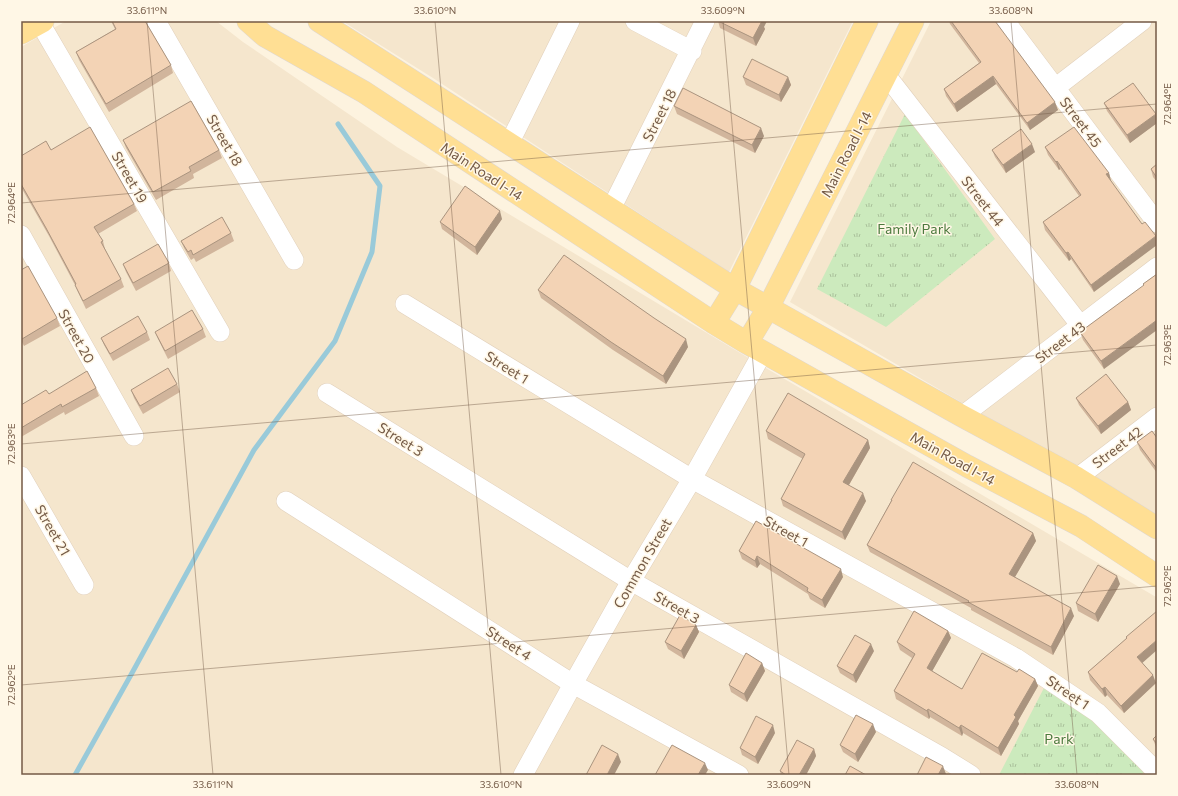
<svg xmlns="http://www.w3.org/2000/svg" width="1178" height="796" font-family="Commissioner,sans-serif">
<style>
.residential{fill:#f5e6cd}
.grass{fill:url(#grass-tufts)}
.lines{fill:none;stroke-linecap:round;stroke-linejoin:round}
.stream{stroke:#99cad9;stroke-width:5}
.minor-casing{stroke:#e1d0bb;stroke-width:20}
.major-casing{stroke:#ded7d3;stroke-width:23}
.minor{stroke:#fff;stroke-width:19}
.major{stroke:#ffdf94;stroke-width:22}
.wall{fill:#d1b59c}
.shaded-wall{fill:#aa947f}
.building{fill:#f3d3b5;stroke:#aa947f}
.ticks{fill:none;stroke:#745a46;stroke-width:1;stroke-opacity:0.45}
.labels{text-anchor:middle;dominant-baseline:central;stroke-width:3;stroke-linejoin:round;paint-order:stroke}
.street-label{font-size:14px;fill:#745a46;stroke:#fff7e6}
.park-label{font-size:14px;fill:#4c7a3e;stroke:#fff7e6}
.neatline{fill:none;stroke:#745a46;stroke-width:1.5}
.ticks-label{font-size:10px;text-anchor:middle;fill:#745a46}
</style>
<defs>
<pattern id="grass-tufts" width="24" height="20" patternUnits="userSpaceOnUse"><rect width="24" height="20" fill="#cceabd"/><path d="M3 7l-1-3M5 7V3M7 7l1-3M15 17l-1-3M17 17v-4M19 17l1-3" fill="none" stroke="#aac19b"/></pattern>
</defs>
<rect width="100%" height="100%" fill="#fdf3df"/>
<path class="residential" d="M66 21H216L243 42 397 147 747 357 1156 597 1157 598V775H21V47Z
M342 21H853L729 272 433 78Z
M931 21H1157V517L790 302Z"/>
<path class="grass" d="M905 114 995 239 886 327 817 289Z
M1046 684 1093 718 1145 771 1141 775H999Z"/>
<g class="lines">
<path class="stream" d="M75 775 132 673 254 450 335 341 372 252 380 186 338 124"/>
<defs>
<path id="minor" d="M156 21 294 260
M635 21 692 51
M1005 21 1157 223
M40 23 220 332
M886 75 1081 326
M1055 88 1142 21
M509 144 570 21
M611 209 705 21
M21 235 134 436
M405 304 692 479 1016 658 1098 713 1157 772
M327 393 631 581 942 757 971 775
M962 416 1157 267
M21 476 84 585
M1077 478 1157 417
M286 501 573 684 739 775
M523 775 573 684 631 581 692 479 763 352"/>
<path id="major" d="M248 21 265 36 364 92 714 323 747 343 967 466 1081 526 1157 576
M319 21 735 289 962 416 1077 478 1157 528
M21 33 43 21
M714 323 735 289 867 21
M747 343 768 308 913 21"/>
</defs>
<use href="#minor" class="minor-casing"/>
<use href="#major" class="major-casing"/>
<use href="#minor" class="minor"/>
<use href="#major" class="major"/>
</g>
<path class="wall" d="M111 21H145L171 65 173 73 109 112 79 60 76 52 115 29Z
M718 21 764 27 765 29 756 46 720 28Z
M949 21H995L1058 110 1030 130 996 84 957 112 946 96 944 89 979 63 950 24Z
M743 77H788L791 85 781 102 746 85Z
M1104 103 1157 117V123L1130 143 1107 111Z
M674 106 764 136 755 153 677 114Z
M123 140 219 150 222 158 193 174 194 178 156 200 126 148Z
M1045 147 1109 173 1111 181 1094 292 1071 259 1069 261 1045 230 1043 222 1079 196 1060 169 1059 170 1048 155Z
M51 150 134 204 137 211 98 234 103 241 105 249 121 279 124 287 86 309 78 292 75 285 49 236 21 187V156Z
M992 150 1035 152 1006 173 995 157Z
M1157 164V182L1153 177 1151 169Z
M502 219 477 255 442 229 440 222Z
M231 233 234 241 196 262 194 258 191 260 184 248 181 241Z
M169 263 171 271 136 291 126 272 123 264Z
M21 270 57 318 60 326 24 346 21 340Z
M1157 274 1104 369 1083 340 1080 332 1144 286 1143 284Z
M538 290 688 347 666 384 613 350 541 298Z
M203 329 206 337 168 359 158 339 155 332Z
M147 332 150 340 113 361 104 345 101 338Z
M177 384 180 392 143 414 134 398 131 390Z
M96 388 99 396 65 415 64 412 21 437V405L49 394Z
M1076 398 1128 402 1131 410 1101 434 1079 405Z
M766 431 868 440 870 448 849 485 866 501 845 540 783 506 781 499 803 459 768 439Z
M1157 438V473L1140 450 1137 442Z
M891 500 1033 533 1036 541 1015 577 1074 616 1053 655 971 610V608L870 552 867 545 891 501Z
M739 551 843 577 825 608 810 599 808 594 760 564 757 568 742 559Z
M1120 584 1098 622 1078 611 1076 603Z
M696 625 699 632 684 659 668 649 665 642Z
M948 631 951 638 932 671 960 688 962 689 1017 672 1035 679 1038 686 1018 721 1019 724 1001 756 963 733 962 736 930 717 929 719 896 699 894 691 912 658 900 650 897 642Z
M1126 637 1142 663 1156 683 1124 713 1107 695 1105 697 1090 680 1088 672 1127 638Z
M874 651 856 683 840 673 837 666Z
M762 663 765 671 747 702 731 692 729 685Z
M876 732 858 762 843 752 840 745Z
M775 733 758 764 742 755 740 748Z
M1157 735V748L1156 747 1153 739Z
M814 749 816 756 806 775H781L780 771Z"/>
<path class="shaded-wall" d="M761 21H767L764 27 765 29 756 46 753 38Z
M993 76 996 84 957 112 954 104Z
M788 77 791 85 781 102 779 95Z
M1055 102 1058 110 1030 130 1027 123Z
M1156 114 1157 117V123L1130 143 1127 135Z
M761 128 764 136 755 153 752 145Z
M1032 144 1035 152 1006 173 1003 165Z
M1057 161 1060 169 1059 170 1056 162Z
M1109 173 1111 181 1109 182 1106 174Z
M500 211 502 219 477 255 475 247Z
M1156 236 1157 240V245L1094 292 1091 285Z
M1068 252 1071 259 1069 261 1066 253Z
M1157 320V330L1104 369 1101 361Z
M686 339 688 347 666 384 663 376Z
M1128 402 1131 410 1101 434 1098 426Z
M868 440 870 448 846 490 843 482Z
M863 493 866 501 845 540 842 532Z
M1033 533 1036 541 1012 582 1009 574Z
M757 556 760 564 757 568 755 561Z
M841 569 843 577 825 608 822 600Z
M1117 576 1120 584 1098 622 1095 614Z
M1071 608 1074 616 1053 655 1051 647Z
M696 625 699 632 684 659 681 651Z
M948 631 951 638 930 675 927 668Z
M1157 640V650L1140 665 1137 657Z
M871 644 874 651 856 683 853 675Z
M762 663 765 671 747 702 744 694Z
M1153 675 1156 683 1124 713 1121 706Z
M1035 679 1038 686 1018 721 1019 724 1001 756 998 748 1014 715Z
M1105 687 1107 695 1105 697 1102 689Z
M928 709 930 717 929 719 927 711Z
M873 724 876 732 858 762 855 754Z
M773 725 775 733 758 764 755 757Z
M961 725 963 733 962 736 959 728Z
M814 749 816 756 806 775H799Z
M618 754 621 762 614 775H607Z
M705 763 708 770 705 775H698Z
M943 766 946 774 945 775H938Z"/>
<path class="building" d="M112 21H145L171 65 106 104 76 52 116 29Z
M718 21H762L753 38Z
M951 21H995L1055 102 1027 123 993 76 954 104 944 89 981 62Z
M752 59 788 77 779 95 743 77Z
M1133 83 1156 114 1127 135 1104 103Z
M683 88 761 128 752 145 674 106Z
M191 101 219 150 189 167 191 171 153 192 123 140Z
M90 127 134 204 94 227 103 241 101 242 121 279 83 301 75 285 76 284 46 228 21 184V156L46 141 51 150Z
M1074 127 1109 173 1106 174 1142 224 1145 222 1156 236 1091 285 1068 252 1066 253 1043 222 1081 195 1057 161 1056 162 1045 147Z
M1021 129 1032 144 1003 165 992 150Z
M1157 164V178L1151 169Z
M465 186 500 211 475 247 440 222Z
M222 217 231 233 193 255 191 250 188 252 181 241Z
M158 244 169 263 133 283 123 264Z
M564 255 654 318 686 339 663 376 611 342 538 290Z
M28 266 57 318 22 339 21 338V270Z
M1157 274V320L1101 361 1080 332 1144 285 1143 284Z
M192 310 203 329 165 351 155 332Z
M138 316 147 332 110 354 101 338Z
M168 368 177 384 140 406 131 390Z
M87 371 96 388 62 407 61 404 21 428V405L46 390 49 394Z
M1106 374 1128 402 1098 426 1076 398Z
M788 393 868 440 843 482 863 493 842 532 781 499 805 454 766 431Z
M1152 431 1157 438V469L1137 442Z
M913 462 1033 533 1009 574 1071 608 1051 647 968 602 969 601 867 545 892 500H891Z
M756 521 841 569 822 600 807 591 808 588 757 556 755 561 739 551Z
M1098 565 1117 576 1095 614 1076 603Z
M914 611 948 631 927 668 960 688 962 689 982 653 1017 672 1019 669 1035 679 1014 715 1016 717 998 748 961 725 959 728 928 709 927 711 894 691 915 654 897 642Z
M1157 611V640L1137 657 1153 675 1121 706 1105 687 1102 689 1088 672 1127 638 1126 637Z
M680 615 696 625 681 651 665 642Z
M855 635 871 644 853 675 837 666Z
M746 653 762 663 744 694 729 685Z
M856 715 873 724 855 754 840 745Z
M756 716 773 725 755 757 740 748Z
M1157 735V744L1153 739Z
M797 740 814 749 799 775H786L780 771Z
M602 745 618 754 607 775H586Z
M672 745 705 763 698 775H655Z
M926 757 943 766 938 775H917Z
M850 766 866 775H845Z"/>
<path class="ticks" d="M147 21 213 775M435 21 501 775M723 21 789 775M1011 21 1077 775M21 203 1157 104M21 444 1157 345M21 685 1157 586"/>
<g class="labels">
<g class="street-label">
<text transform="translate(659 115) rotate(-63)">Street 18</text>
<text transform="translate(1081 122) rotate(53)">Street 45</text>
<text transform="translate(225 140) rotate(60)">Street 18</text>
<text transform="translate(846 154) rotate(-63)">Main Road I-14</text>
<text transform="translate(482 171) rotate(33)">Main Road I-14</text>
<text transform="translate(130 177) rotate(60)">Street 19</text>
<text transform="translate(983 201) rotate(52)">Street 44</text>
<text transform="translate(77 336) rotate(61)">Street 20</text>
<text transform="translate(1060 342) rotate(-37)">Street 43</text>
<text transform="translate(507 367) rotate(32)">Street 1</text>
<text transform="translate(401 439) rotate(32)">Street 3</text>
<text transform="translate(1117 447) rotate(-37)">Street 42</text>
<text transform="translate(953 458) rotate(29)">Main Road I-14</text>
<text transform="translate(53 530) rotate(60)">Street 21</text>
<text transform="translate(786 531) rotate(29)">Street 1</text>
<text transform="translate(642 563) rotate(-60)">Common Street</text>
<text transform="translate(677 607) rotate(30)">Street 3</text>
<text transform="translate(509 643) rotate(33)">Street 4</text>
<text transform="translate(1068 692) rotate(34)">Street 1</text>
</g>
<g class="park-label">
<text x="914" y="228">Family Park</text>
<text x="1059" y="738">Park</text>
</g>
</g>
<rect width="1178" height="796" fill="none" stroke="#fff7e6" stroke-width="44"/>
<rect x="22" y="22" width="1134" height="752" class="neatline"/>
<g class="ticks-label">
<text x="147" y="14">33.611°N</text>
<text x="435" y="14">33.610°N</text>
<text x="723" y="14">33.609°N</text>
<text x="1011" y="14">33.608°N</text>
<text transform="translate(1167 104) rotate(-90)" y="4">72.964°E</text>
<text transform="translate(11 203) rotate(-90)" y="4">72.964°E</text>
<text transform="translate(1167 345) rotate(-90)" y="4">72.963°E</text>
<text transform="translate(11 444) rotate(-90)" y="4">72.963°E</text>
<text transform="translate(1167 586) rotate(-90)" y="4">72.962°E</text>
<text transform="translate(11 685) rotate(-90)" y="4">72.962°E</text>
<text x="213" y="788">33.611°N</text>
<text x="501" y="788">33.610°N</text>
<text x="789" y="788">33.609°N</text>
<text x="1077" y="788">33.608°N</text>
</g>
</svg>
